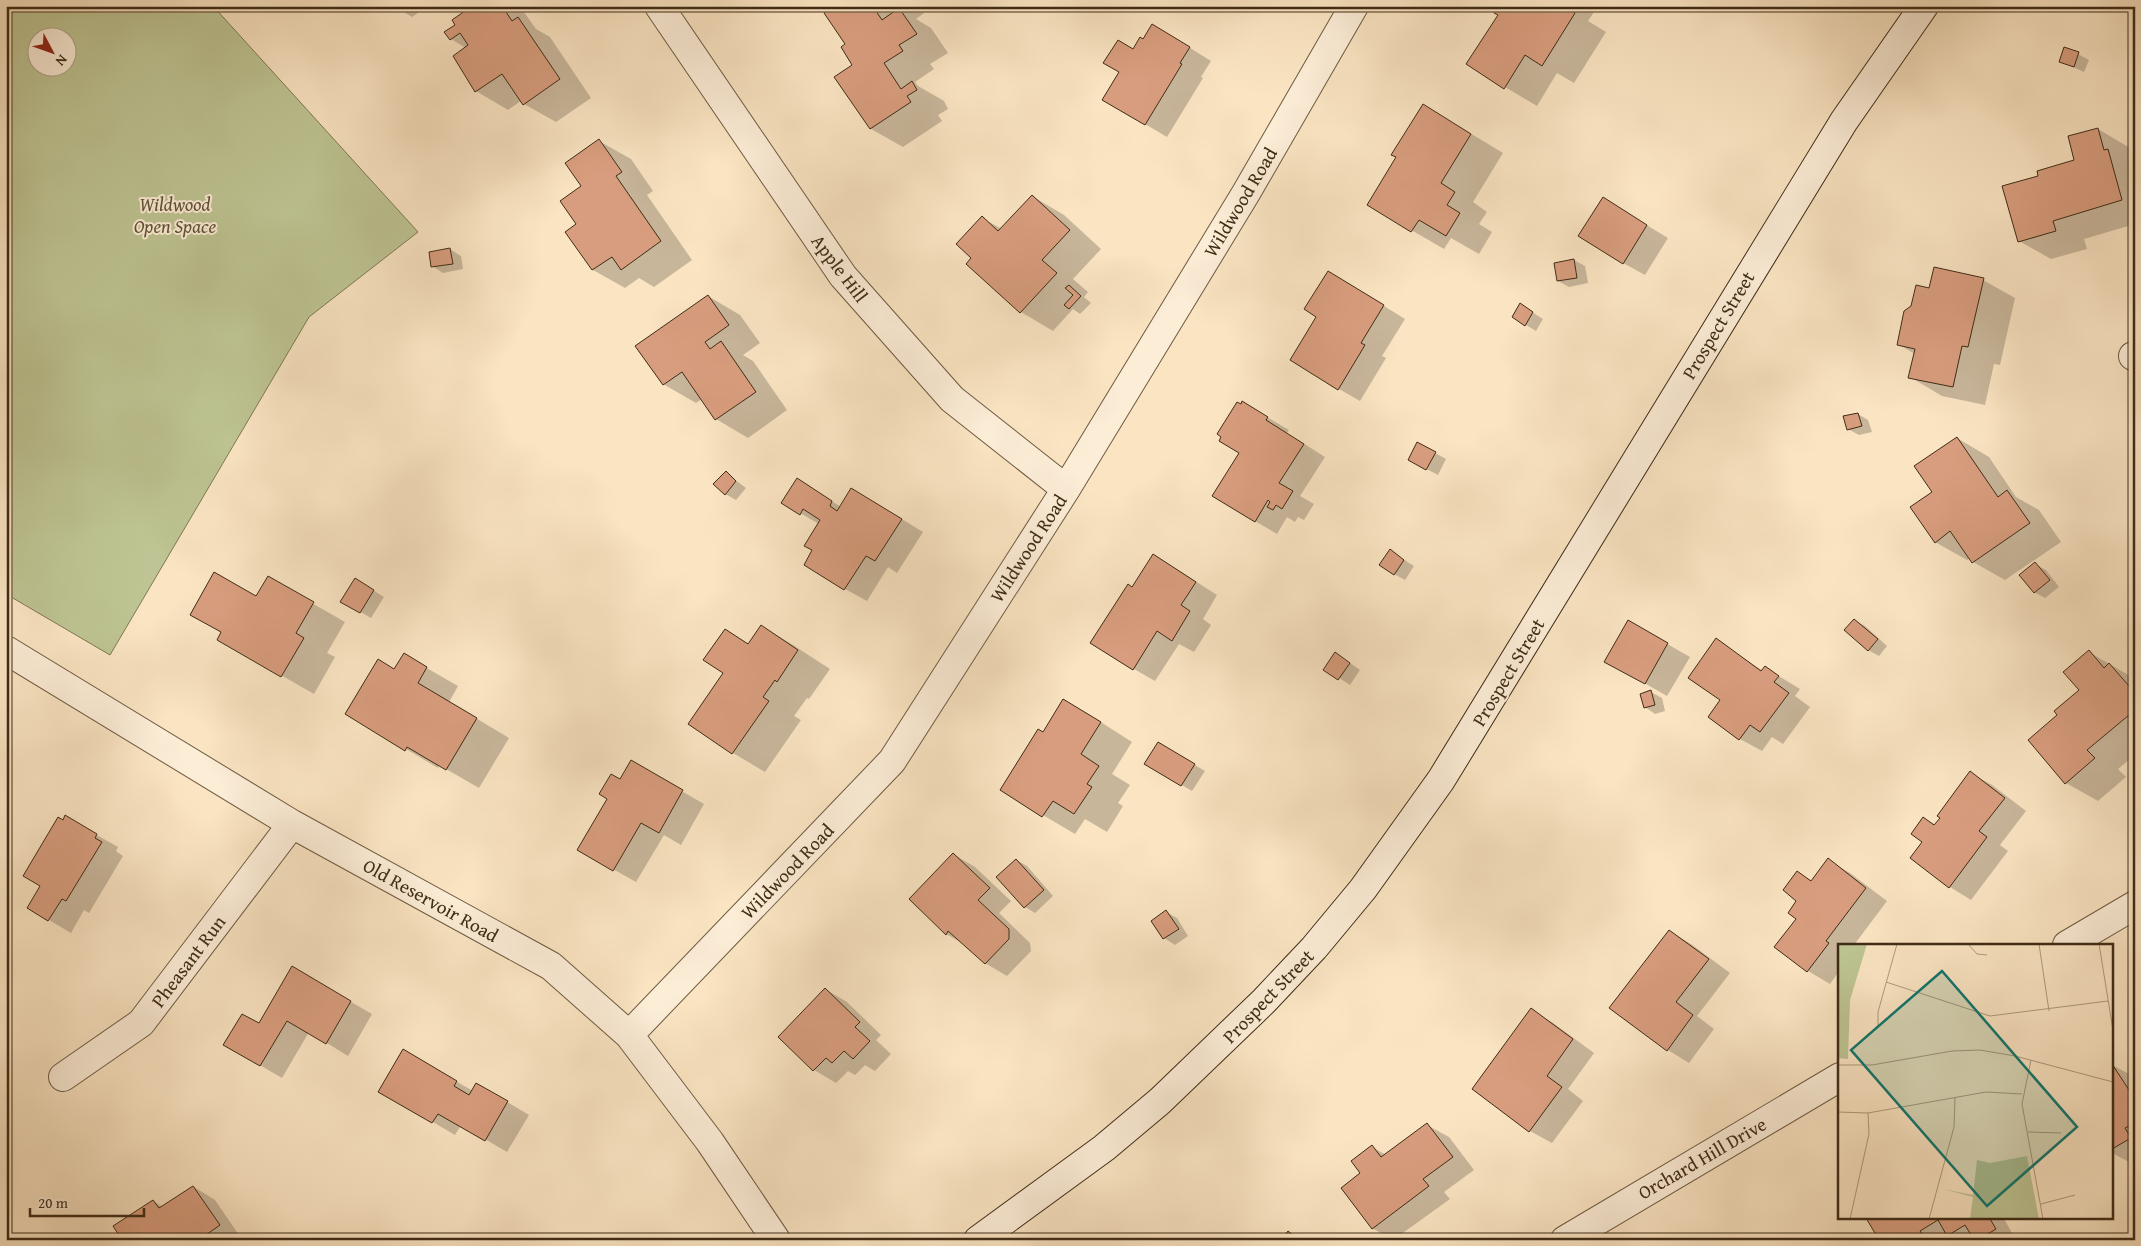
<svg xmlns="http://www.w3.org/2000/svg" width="2141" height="1246" font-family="'Gentium Book Plus',serif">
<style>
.green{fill:#bec493;stroke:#7e7854;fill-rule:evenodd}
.shadow{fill:#0003}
.building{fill:#d89d7e;stroke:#3f2c16}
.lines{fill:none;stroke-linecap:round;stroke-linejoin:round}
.street-casing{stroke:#6e5a41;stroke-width:30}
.secondary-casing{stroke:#3f2c16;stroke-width:30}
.street{stroke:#fcedd7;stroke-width:28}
.secondary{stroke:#fcedd7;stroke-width:28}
.labels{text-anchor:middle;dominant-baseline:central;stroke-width:4;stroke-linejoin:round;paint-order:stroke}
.street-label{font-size:19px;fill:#3f2c16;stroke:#fcedd7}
.park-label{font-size:19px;font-style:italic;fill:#5f5235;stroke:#fcedd7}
.inset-road{fill:none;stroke:#af9a7d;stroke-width:1}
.view{fill:#0f766e;fill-opacity:0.15;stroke:#0f766e;stroke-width:2.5}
.inset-edge{fill:none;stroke:#3f2c16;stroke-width:2.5}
</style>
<rect width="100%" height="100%" fill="#fae4c2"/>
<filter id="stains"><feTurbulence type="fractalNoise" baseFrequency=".004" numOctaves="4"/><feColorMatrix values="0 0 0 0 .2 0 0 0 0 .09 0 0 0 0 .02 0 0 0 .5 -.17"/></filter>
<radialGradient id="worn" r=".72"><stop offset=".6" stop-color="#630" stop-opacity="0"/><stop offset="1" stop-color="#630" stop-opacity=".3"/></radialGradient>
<path class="green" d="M6 6H213L418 232 309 317 110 655 6 594ZM38 38H68V68H38Z"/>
<path class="shadow" d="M394 6H428L412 17Z
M474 6H514L524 12 536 29 550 37 591 98 556 122 524 104 522 100 508 110 476 91 466 48 451 39 456 25Z
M837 6H919L924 13 916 19 931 28 948 53 930 64 934 69 915 82 918 86 944 101 948 109 938 115 942 121 903 147 871 129 836 77 854 65Z
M1499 6H1598L1588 21 1606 32 1574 83 1557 73 1537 106 1505 87Z
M1174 38 1211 61 1201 77 1203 78 1167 137 1145 124Z
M2078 54 2089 60 2084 72 2060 61Z
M1455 124 1503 153 1473 202 1487 212 1479 224 1492 232 1479 254 1451 238 1444 249 1368 205Z
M2098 129 2130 148 2135 165V224L2084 239 2087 249 2051 259 2019 241 2040 177 2076 160Z
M599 141 631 159 653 191 647 195 692 260 654 287 639 278 625 288 593 270 566 232 577 224 583 186Z
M1032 196 1064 215 1101 249 1073 279 1088 292 1084 297 1091 303 1080 314 1073 309 1053 331 1021 312 973 258 982 218 1002 229Z
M1625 212 1668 238 1645 275 1623 263Z
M450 249 461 256 463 269 443 273 432 266Z
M1574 260 1585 266 1588 283 1569 287 1558 281Z
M1983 280 2015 298 2000 365 1994 364 1985 405 1942 396 1910 377 1915 354 1898 344 1930 290Z
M1350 285 1405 319 1382 356 1386 358 1360 401 1339 389 1318 316Z
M708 296 740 315 760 343 743 355 753 361 787 410 748 438 716 419 702 399 696 403 663 384Z
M1521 305 1543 319 1536 331 1513 317Z
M1243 403 1289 430 1287 433 1325 457 1300 496 1314 504 1304 520 1298 517 1295 522 1287 517 1277 534 1255 521 1240 452Z
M1858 414 1868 420 1872 432 1859 435 1848 429Z
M1957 438 1989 457 2016 497 2039 510 2061 542 2005 580 1973 562 1970 558 1967 560 1935 542Z
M1435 453 1446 459 1438 475 1409 460Z
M726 473 746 488 736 500 725 494Z
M819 493 841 507 874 502 923 532 897 573 888 567 867 601 845 589 814 550 819 524 783 503Z
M1390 551 1414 566 1405 580 1394 574Z
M2035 564 2046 570 2059 587 2045 598 2034 592Z
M1175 568 1217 595 1203 619 1211 625 1194 652 1179 644 1155 681 1134 669 1132 589Z
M268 578 345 622 327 653 335 657 314 694 218 639 256 598Z
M355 579 384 597 371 618 342 601Z
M1854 620 1865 626 1887 646 1879 656 1868 650Z
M1629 622 1690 657 1667 696 1606 661Z
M761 626 793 645 830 669 809 699 807 698 794 716 801 720 765 772 733 753 689 723 724 672 726 630 749 644Z
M1716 640 1763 671 1766 668 1800 689 1795 696 1810 707 1783 744 1772 737 1762 751 1740 739 1710 717 1722 700Z
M2089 652 2135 679V755L2118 769 2126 777 2098 801 2066 783Z
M404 655 458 686 449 702 509 738 479 788 439 765 438 768 347 714 395 670Z
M1346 660 1360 670 1350 685 1325 669Z
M1651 692 1662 698 1665 711 1655 714 1645 707Z
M1096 719 1132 742 1112 774 1130 785 1118 803 1123 806 1107 832 1085 819 1075 834 1001 790 1044 733Z
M1158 743 1205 771 1192 791 1146 764Z
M631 762 704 804 681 845 664 835 636 882 579 850Z
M1970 773 1992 785 2026 811 2000 845 2008 851 1971 900 1950 887 1911 858 1923 842V818L1936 825Z
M63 821 86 829 118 847 116 851 123 856 89 913 84 910 71 933 29 908 42 886Z
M953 854 975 867 1011 901 999 913 1030 943 1031 951 1007 976 985 963 964 944 946 934Z
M1016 860 1027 866 1053 896 1035 913 1025 907Z
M1828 860 1850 873 1887 901 1854 945H1840V970L1830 984 1808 971 1776 947 1798 918 1797 872 1812 881Z
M1166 912 1177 918 1188 936 1175 945 1164 938 1152 921Z
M1669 931 1691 944 1730 973 1697 1016 1714 1029 1689 1063 1668 1050 1611 1008Z
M292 968 372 1014 348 1056 309 1032 282 1078 225 1045 259 1025Z
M825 989 847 1002 881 1035 876 1040 891 1054 875 1071 865 1065 855 1075 848 1071 836 1083 814 1070 779 1037Z
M1532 1010 1553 1023 1594 1053 1568 1089 1583 1101 1552 1143 1530 1131Z
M403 1051 473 1091 477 1084 529 1115 507 1152 461 1125 455 1135 380 1091Z
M2112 1065 2135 1077V1161L2131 1163 2112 1153Z
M1427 1125 1449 1137 1474 1170 1444 1192 1450 1199 1393 1240 1372 1228 1362 1173 1372 1147 1386 1155Z
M194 1187 215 1200 241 1238 239 1240H123L153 1201 163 1207Z
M1870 1217H2003L2016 1240H1956L1952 1237 1947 1240H1881Z"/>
<path class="building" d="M472 6H502L512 21 518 17 560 79 523 105 502 74 475 92 453 56 468 45 460 33 450 40 444 32 455 25 452 20Z
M834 6H876L874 8 882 20 899 8 917 34 899 45 903 51 884 63 901 89 912 81 917 90 907 96 911 102 870 129 834 77 852 65 841 47 845 44 824 13Z
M1498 6H1565L1575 13 1542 66 1525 55 1504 89 1466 64 1498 15 1494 13Z
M1152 24 1190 47 1180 63 1182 64 1145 125 1102 100 1119 72 1103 63 1118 40 1133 49 1140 37 1143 39Z
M2064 47 2079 52 2074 67 2059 62Z
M1423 104 1471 134 1441 183 1455 192 1447 205 1460 213 1446 236 1419 220 1411 232 1367 205 1396 157 1391 155Z
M2098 128 2104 150 2108 149 2122 200 2053 221 2056 231 2018 242 2002 186 2038 176 2037 171 2074 160 2068 136Z
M599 139 622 172 616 176 661 241 621 270 612 257 592 270 565 232 576 224 560 201 581 186 565 163Z
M1032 195 1070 230 1042 260 1057 273 1020 313 966 264 971 258 956 244 982 216 998 231Z
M1603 197 1647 225 1623 264 1578 236Z
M450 248 453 264 431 267 429 252Z
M1574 259 1577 278 1557 281 1554 263Z
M1934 267 1984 278 1968 347 1962 346 1953 387 1908 378 1915 349 1897 345 1904 311 1911 306 1916 285 1929 288Z
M1328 271 1384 305 1361 343 1365 345 1338 390 1290 360 1316 317 1304 309Z
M1069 285 1081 296 1069 309 1064 305 1073 295 1065 288Z
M708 295 729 325 705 342 710 349 721 341 756 392 715 420 682 372 663 385 635 346Z
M1520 303 1533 312 1525 326 1512 317Z
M1242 401 1268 417 1266 420 1304 444 1279 483 1293 491 1282 509 1276 505 1273 510 1267 507 1270 502 1268 500 1255 522 1212 496 1239 453 1219 441 1221 437 1217 434 1237 402 1241 404Z
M1858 413 1862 426 1847 430 1843 416Z
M1957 437 1998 497 2007 490 2030 523 1972 563 1950 531 1935 543 1910 507 1932 492 1914 466Z
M1417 442 1436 452 1426 470 1408 460Z
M726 471 736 481 725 495 713 484Z
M797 478 832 501 830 506 837 511 851 488 902 519 875 561 866 556 844 590 804 565 812 550 804 546 820 520 803 509 800 515 781 503Z
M1390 549 1404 560 1394 575 1379 565Z
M1153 554 1196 582 1181 605 1190 611 1172 641 1157 631 1133 670 1090 643 1128 584 1132 587Z
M2035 562 2050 580 2034 593 2019 575Z
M214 572 256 596 268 576 314 602 296 633 304 638 281 677 217 640 221 632 190 615Z
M355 578 374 590 360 613 340 602Z
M1854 619 1878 639 1868 651 1844 630Z
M1628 620 1668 643 1645 684 1604 662Z
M761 625 798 650 777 682 775 680 763 697 769 701 732 754 688 724 723 673 703 660 725 629 748 644Z
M1716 638 1761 671 1765 666 1779 676 1774 682 1789 693 1760 732 1750 725 1739 740 1708 717 1720 700 1688 678Z
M2089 650 2104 668 2109 663 2135 693V710L2087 750 2095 758 2065 784 2028 740 2057 715 2054 711 2079 690 2063 672Z
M1335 652 1350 663 1338 680 1323 670Z
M404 653 427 667 418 683 477 718 446 770 407 747 405 751 345 714 378 659 394 669Z
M1651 690 1655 705 1644 708 1640 694Z
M1063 699 1101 722 1081 754 1099 766 1087 784 1092 787 1074 814 1053 801 1042 817 1000 790 1038 729 1043 732Z
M1158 742 1195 764 1181 786 1144 764Z
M631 760 683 790 659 833 641 823 613 871 577 850 607 799 599 794 611 774 620 779Z
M1970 771 2005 798 1979 831 1987 837 1949 888 1910 858 1922 842 1911 834 1923 817 1934 825 1940 818 1937 816Z
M65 815 97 834 95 838 102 842 66 901 62 899 48 921 27 908 40 886 23 876 58 817 63 820Z
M953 853 990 888 978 900 1009 929V939L985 964 948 931 946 935 909 899Z
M1828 858 1866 888 1826 941 1829 943 1807 972 1774 947 1796 919 1788 913 1796 901 1783 890 1797 871 1811 881Z
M1016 859 1044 890 1024 908 996 877Z
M1166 910 1179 929 1163 939 1151 921Z
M1669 930 1709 959 1676 1002 1693 1015 1667 1051 1609 1008Z
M292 966 351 1001 326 1044 287 1021 260 1066 223 1045 242 1014 259 1023Z
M825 988 860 1022 855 1027 870 1041 853 1059 844 1051 832 1063 826 1058 813 1071 778 1037Z
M1531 1008 1573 1039 1547 1076 1562 1087 1529 1132 1472 1089Z
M403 1049 457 1081 454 1086 469 1095 476 1083 508 1101 485 1141 438 1114 432 1123 378 1092Z
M2112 1064 2135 1099V1123L2125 1128 2131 1138 2112 1149Z
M1427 1123 1453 1157 1423 1179 1429 1186 1372 1229 1341 1188 1360 1173 1351 1161 1372 1145 1381 1157Z
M193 1186 220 1225 203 1237 204 1240H122L113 1226 153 1200 159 1208Z
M1868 1217H1989L1996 1229 1978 1240H1974L1965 1225 1947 1236 1938 1220 1920 1231 1922 1234 1913 1240H1879L1866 1218Z
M1288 1231 1299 1240H1281Z
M1261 1235 1268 1240H1257Z"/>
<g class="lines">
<defs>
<path id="street" d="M659 6 843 276 952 399 1066 489
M2133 356 2135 357
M6 650 292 824 551 966 629 1035 710 1142 776 1240
M2067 945 2135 905
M629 1035 892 761 1066 489 1246 193 1354 6
M63 1077 141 1023 292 824
M1565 1240 1840 1077"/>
<path id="secondary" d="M978 1240 1104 1148 1160 1101 1264 1001 1314 948 1363 889 1441 780 1844 121 1924 6"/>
</defs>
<use href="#street" class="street-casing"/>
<use href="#secondary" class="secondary-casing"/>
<use href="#street" class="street"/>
<use href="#secondary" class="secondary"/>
</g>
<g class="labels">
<g class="street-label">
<text transform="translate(1240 202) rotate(-59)">Wildwood Road</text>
<text transform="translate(840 268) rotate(53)">Apple Hill</text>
<text transform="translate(1718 325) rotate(-59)">Prospect Street</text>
<text transform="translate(1028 548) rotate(-57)">Wildwood Road</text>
<text transform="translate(1508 672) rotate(-59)">Prospect Street</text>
<text transform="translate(787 871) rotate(-46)">Wildwood Road</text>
<text transform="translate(431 900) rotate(29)">Old Reservoir Road</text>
<text transform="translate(188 961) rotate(-53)">Pheasant Run</text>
<text transform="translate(1268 996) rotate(-46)">Prospect Street</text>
<text transform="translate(1702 1158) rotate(-30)">Orchard Hill Drive</text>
</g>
<g class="park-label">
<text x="175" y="204">Wildwood<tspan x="175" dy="22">Open Space</tspan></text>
</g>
</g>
<g transform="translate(1838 944)">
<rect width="275" height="275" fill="#fae4c2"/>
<path d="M0 0H29L12 56 10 115 0 114ZM189 212 201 275H132L135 253 105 245 135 251 139 216 152 219Z" fill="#bec493"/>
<path class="inset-road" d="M130 0 139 10 149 11M201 0 211 67M261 0 275 86M48 38 152 72 270 57M40 84V68L59 0M193 116 184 160 205 275M0 121H34L114 107 142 106 177 112 275 138M0 168 30 169 148 148 184 150M190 188 223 189M203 260 237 251M12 275 31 190 30 169M91 275 116 183 117 153"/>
<path class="view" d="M104 27 239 183 149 262 13 106Z"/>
<rect width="275" height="275" class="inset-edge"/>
</g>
<rect width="2141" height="1246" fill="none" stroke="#fae4c2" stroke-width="25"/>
<rect x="8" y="8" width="2126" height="1231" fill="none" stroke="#3f2c16" stroke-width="2.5"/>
<rect x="12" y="12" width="2116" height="1221" fill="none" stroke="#3f2c16"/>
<g transform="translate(52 52) rotate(131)"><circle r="24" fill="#fcedd7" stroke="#b0a08a"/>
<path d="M0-4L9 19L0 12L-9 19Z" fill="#8f2418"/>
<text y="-8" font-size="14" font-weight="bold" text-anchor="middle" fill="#3f2c16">N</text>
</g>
<path d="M30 1208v8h114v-8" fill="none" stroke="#3f2c16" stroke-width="2.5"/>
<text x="38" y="1208" font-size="15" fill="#3f2c16" stroke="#fcedd7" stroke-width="4" paint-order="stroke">20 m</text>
<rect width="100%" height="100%" filter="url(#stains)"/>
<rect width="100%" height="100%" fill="url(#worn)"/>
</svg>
